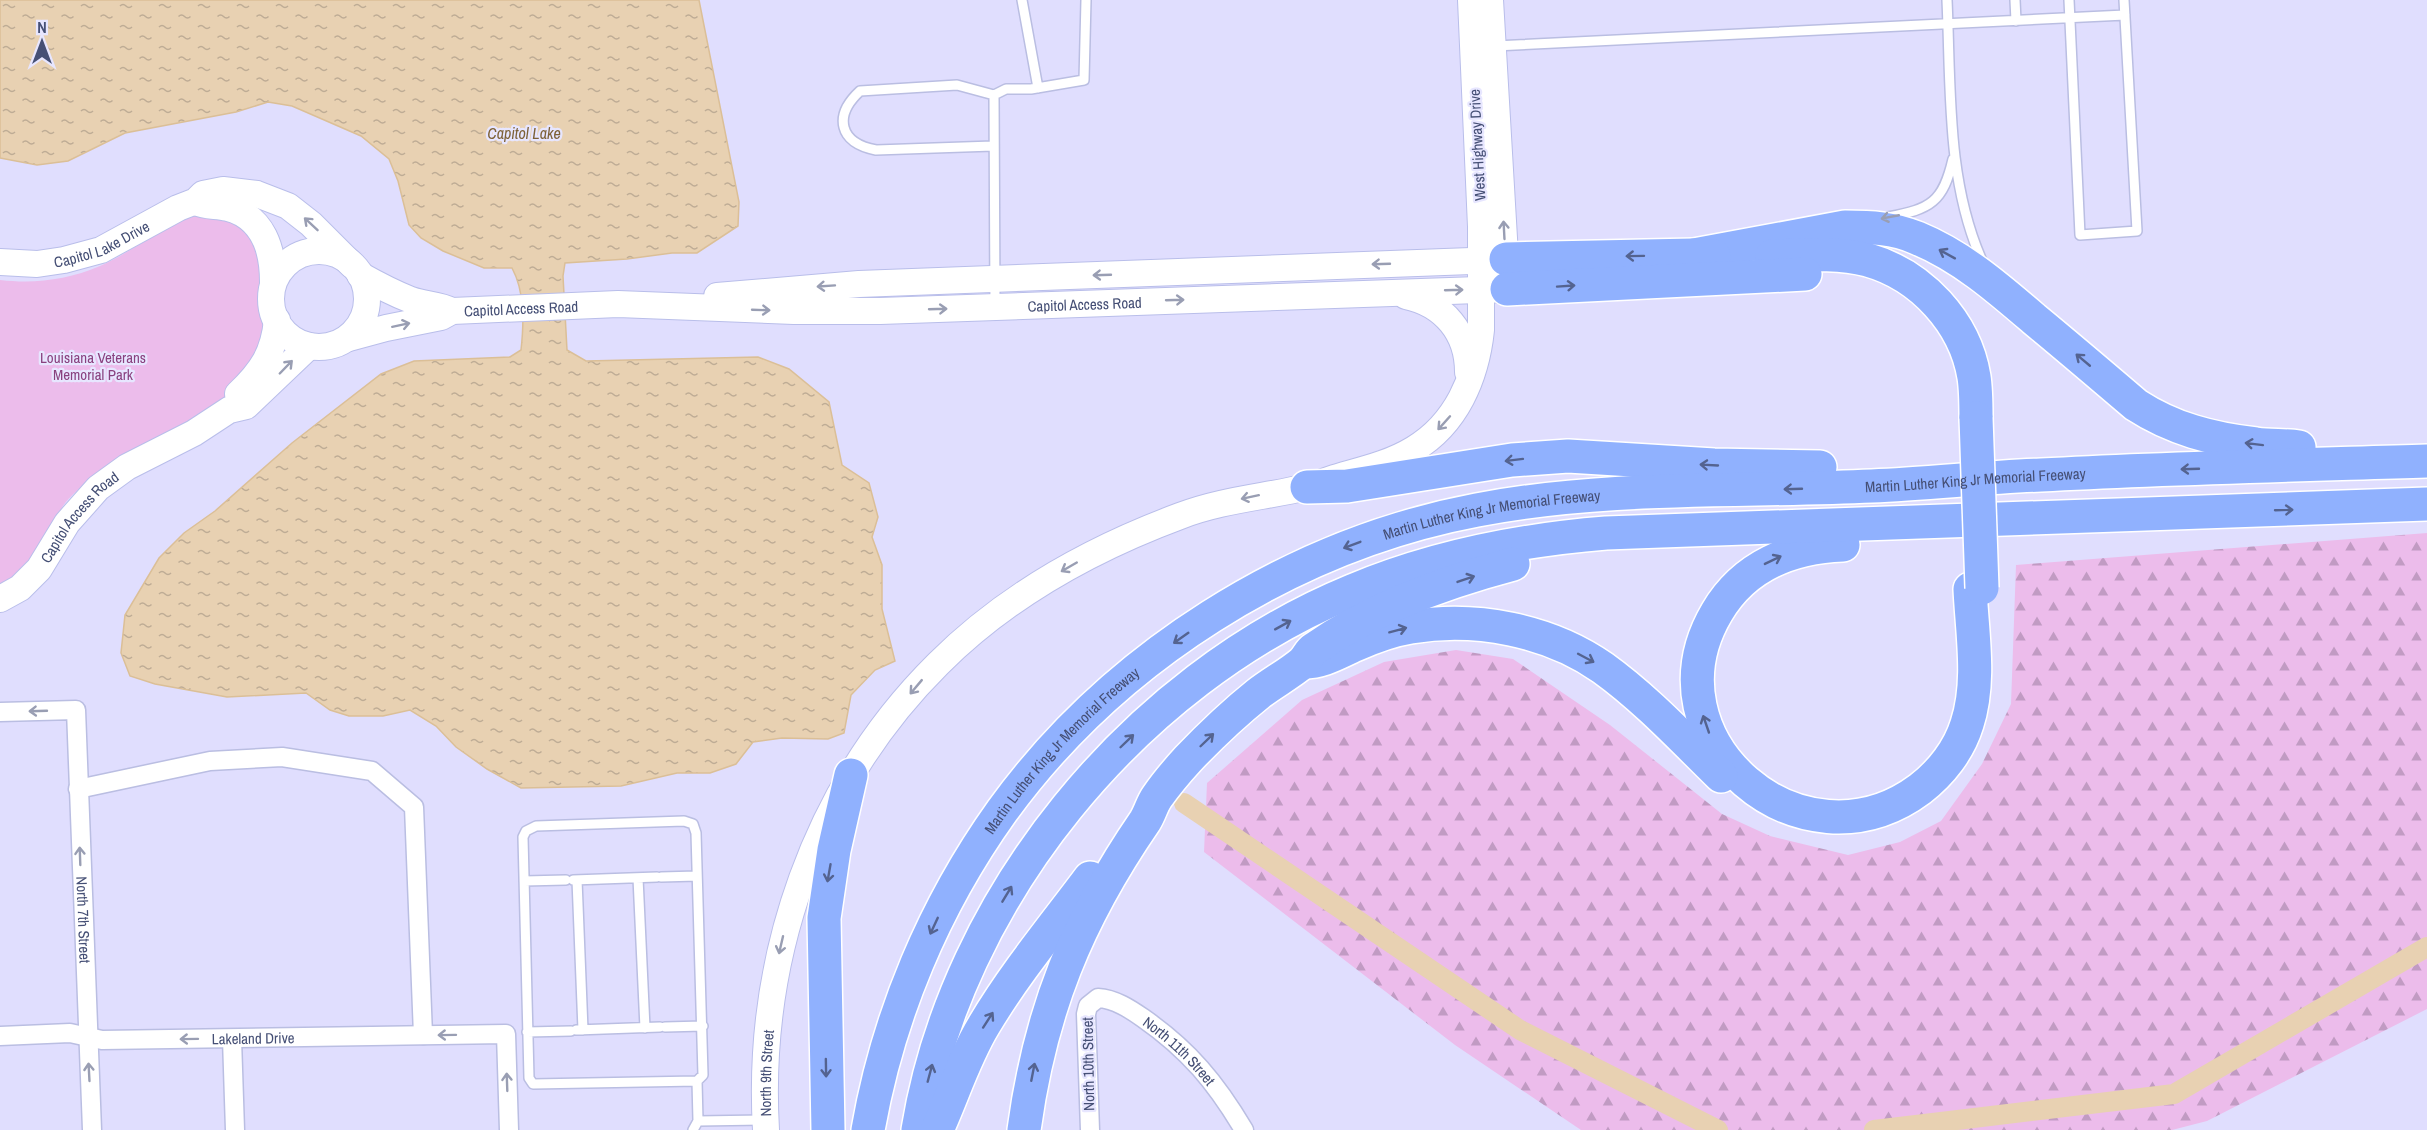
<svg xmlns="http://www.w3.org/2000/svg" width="2427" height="1130" font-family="'Archivo Narrow',sans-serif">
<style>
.forest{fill:url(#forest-firs)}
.park{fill:#ecbceb}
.water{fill:url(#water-ripples);stroke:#dbbf97;stroke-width:1.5}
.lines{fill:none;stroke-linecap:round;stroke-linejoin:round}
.canal{stroke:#e8d1b2;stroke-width:20}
.lane-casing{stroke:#babee2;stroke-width:12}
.street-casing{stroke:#babee2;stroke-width:21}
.secondary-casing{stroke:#b9beea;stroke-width:28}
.highway-casing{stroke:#fff;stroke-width:36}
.lane{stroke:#fff;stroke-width:9}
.street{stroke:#fff;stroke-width:18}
.secondary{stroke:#fff;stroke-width:26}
.highway{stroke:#90b1fe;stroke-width:33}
.highway-bridge-casing{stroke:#fff;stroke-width:36;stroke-linecap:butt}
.highway-bridge{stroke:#90b1fe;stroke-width:33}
.oneway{stroke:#999eb3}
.oneway2{stroke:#546390}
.labels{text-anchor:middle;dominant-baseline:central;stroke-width:4.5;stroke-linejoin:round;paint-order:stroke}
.street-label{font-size:15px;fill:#454f75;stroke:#e7e6ff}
.park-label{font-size:15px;fill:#89417f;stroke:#e7e6ff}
.water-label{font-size:16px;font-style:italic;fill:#7d6137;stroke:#e7e6ff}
</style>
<defs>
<pattern id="forest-firs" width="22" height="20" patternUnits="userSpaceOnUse" patternTransform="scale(1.5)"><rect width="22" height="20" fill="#ecbceb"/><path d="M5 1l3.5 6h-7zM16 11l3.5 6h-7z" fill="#c19bc3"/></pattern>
<pattern id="water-ripples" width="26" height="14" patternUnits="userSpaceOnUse" patternTransform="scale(1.5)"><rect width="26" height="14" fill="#e8d1b2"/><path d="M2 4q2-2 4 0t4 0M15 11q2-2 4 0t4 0" fill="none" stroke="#beac95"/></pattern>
</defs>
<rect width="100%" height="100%" fill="#e0defe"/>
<path class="forest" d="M2427 533V1009L2207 1121 2172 1130H1581L1455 1045 1204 852 1207 783 1302 700 1384 662 1456 650 1513 659 1610 725 1722 814 1770 836 1848 855 1900 842 1941 821 1982 764 2011 704 2016 565Z"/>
<path class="park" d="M203 212 248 226 266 278 262 294 266 327V341L234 390 207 412 89 480C80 488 70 496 63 506 41 538 36 565 0 586V280C35 284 67 280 100 266 136 250 166 224 203 212Z"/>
<path class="water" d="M0 0H699L739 202 738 226 697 253H672L627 259 565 263 563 276 567 350 586 361 758 357 789 369 829 402 842 465 869 483 878 517 872 537 882 565V609L895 661 875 670 851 695 844 733 828 739 782 738 753 742 736 764 710 773H677L621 786 521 788 487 769 456 747 436 726 410 710 383 716H349L330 710 306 693 227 697 155 684 130 676 121 653 125 615 159 558 184 533 215 511 292 443 381 374 414 361 510 357 521 350C524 323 525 292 512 268H484L443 251 421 238 409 225 398 181 389 159 361 136 292 106 268 102 236 112 125 133 68 161 37 165 0 158Z"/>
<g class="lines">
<path class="canal" d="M1184 803 1520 1030 1718 1130
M1874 1130 2174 1094 2427 947"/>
<defs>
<path id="lane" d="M1022 0 1038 88
M1947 0C1951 88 1946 182 1983 263
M2015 0 2016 21
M2069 0 2080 235 2137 231 2124 0
M1495 46 2125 15
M993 146 876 150C839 143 833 116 860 91L957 85 994 95
M1888 217C1931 209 1943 202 1953 159
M995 306 994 95 1006 89H1031L1084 80 1086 0
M684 821 693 824 696 833 703 1075 697 1081 533 1084 529 1078 523 837 526 831 536 826Z
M661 877 697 876
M638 878 645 1028
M573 880 657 877
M577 880 583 1030
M524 881 566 880
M665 1027 703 1026
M576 1030 660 1027
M527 1032 571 1031
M697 1081 698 1121
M693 1130 698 1121 763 1120"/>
<g id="street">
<path id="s1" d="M0 712 76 710 92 1130"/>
<path d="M78 789 210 761 282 757 372 771 414 807 423 1035"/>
<path id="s2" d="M0 1036 70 1033 102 1040 506 1034 509 1130"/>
<path d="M232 1039 235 1130"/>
<path id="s3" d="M1090 1130 1086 1014 1088 1006 1098 998C1115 999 1130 1009 1143 1018 1189 1050 1216 1083 1244 1130"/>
</g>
<g id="secondary">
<path d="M196 202C206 207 217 205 228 208 264 217 273 250 273 282"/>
<circle cx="319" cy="299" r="48"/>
<path id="s4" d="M0 262 37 264 64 260 101 250 178 208 196 201 203 194 223 190 257 194 288 206 311 224 352 265"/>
<path d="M360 275C376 284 393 293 411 300 425 305 439 304 452 311"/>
<path d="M717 296 859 284 1498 260"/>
<path d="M1406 296C1444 304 1468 333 1468 372"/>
<path id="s5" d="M349 338 386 328 441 317 452 311 618 304 794 311H880L1507 289 1490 0"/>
<path d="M238 394C262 371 274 353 277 320"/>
<path id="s6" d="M0 599 20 588 39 569 67 523 98 488 127 467 194 433 229 410 246 406 309 346"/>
<path id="s7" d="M766 1130C756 958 815 786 938 664 1005 597 1091 549 1180 516 1221 500 1265 497 1307 487 1319 484 1330 479 1341 476 1366 469 1391 463 1414 449 1456 424 1476 378 1481 330V227L1471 0"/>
</g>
<g id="highway">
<path d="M1694 255 1845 227C1870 227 1894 228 1917 238 1961 256 1998 288 2034 319 2068 347 2102 376 2136 405 2173 429 2212 439 2256 444 2270 446 2285 445 2299 447"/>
<path d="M1772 256C1803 255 1837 252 1868 260 1921 275 1965 322 1974 377 1976 390 1976 404 1976 418"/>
<path d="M1506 259 1694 255 1714 256"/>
<path d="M1507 289 1805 274"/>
<path d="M1307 487 1347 486 1512 460 1568 456 1714 465 1820 467"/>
<path d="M1843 545C1791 547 1744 566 1717 612 1641 740 1802 877 1920 789 1941 773 1959 750 1967 724 1981 682 1972 632 1970 589"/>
<path d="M1304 662C1323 662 1337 653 1355 645 1373 637 1392 630 1411 627 1475 616 1549 630 1603 668 1646 699 1683 739 1721 776"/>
<path d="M828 1130 824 918 834 850 851 775"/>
<path id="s8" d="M868 1130C888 1016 934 906 1002 811 1113 658 1291 545 1477 510 1606 485 1740 492 1872 486 1928 484 1984 477 2041 475 2169 468 2298 465 2427 461"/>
<path d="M918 1130C956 897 1134 681 1352 591 1433 557 1519 540 1606 533L2427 504"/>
<path d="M937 1130C953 1095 964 1058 984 1025 1015 973 1054 926 1090 878"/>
<path d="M1024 1130C1040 1011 1077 920 1145 821 1150 813 1152 804 1157 797 1166 784 1177 771 1188 759 1210 736 1233 714 1258 694 1272 683 1289 674 1302 663 1307 659 1309 652 1314 649 1372 608 1445 582 1513 564"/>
</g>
</defs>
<use href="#lane" class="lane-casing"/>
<use href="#street" class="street-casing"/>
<use href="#secondary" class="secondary-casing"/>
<use href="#highway" class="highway-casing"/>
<use href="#lane" class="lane"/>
<use href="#street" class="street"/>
<use href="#secondary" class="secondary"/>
<use href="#highway" class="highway"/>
<defs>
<path id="highway-bridge" d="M1976 418 1982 588"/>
</defs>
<use href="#highway-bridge" class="highway-bridge-casing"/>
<use href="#highway-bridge" class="highway-bridge"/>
</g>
<defs><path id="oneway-shaft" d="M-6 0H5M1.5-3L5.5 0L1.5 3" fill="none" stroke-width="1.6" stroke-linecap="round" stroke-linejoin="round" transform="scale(1.5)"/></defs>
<g class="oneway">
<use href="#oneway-shaft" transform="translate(1890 217) rotate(169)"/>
<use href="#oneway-shaft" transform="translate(311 224) rotate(-137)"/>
<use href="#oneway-shaft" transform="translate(1504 230) rotate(-93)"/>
<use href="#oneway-shaft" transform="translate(1381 264) rotate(178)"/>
<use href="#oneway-shaft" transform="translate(1102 275) rotate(178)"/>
<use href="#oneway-shaft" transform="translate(826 286) rotate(176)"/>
<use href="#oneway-shaft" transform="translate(1454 290) rotate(-2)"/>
<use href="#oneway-shaft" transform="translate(1175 300) rotate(-2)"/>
<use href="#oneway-shaft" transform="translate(938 309) rotate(-2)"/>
<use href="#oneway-shaft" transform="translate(761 310) rotate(2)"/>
<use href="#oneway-shaft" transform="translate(401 325) rotate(-12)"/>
<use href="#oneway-shaft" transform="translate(286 367) rotate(-46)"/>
<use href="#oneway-shaft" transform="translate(1444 423) rotate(132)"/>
<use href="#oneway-shaft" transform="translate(1250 497) rotate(168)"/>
<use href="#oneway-shaft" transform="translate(1069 567) rotate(150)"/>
<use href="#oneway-shaft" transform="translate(916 687) rotate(130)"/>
<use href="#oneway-shaft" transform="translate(38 711) rotate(178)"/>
<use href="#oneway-shaft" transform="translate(80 856) rotate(-92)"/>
<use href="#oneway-shaft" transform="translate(781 945) rotate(103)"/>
<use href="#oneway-shaft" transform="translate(447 1035) rotate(179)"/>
<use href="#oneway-shaft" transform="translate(189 1039) rotate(179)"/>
<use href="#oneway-shaft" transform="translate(89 1072) rotate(-93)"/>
<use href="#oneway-shaft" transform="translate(507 1082) rotate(-92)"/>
</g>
<g class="oneway2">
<use href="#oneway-shaft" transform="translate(1947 254) rotate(-151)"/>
<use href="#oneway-shaft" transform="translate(1635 256) rotate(179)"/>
<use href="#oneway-shaft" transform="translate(1566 286) rotate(-4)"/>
<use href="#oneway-shaft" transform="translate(2083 360) rotate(-140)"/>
<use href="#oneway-shaft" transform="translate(2254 444) rotate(-173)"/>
<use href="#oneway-shaft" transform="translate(1514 460) rotate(173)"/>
<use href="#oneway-shaft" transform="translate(1709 465) rotate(-177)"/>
<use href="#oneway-shaft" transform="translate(2190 469) rotate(178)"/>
<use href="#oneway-shaft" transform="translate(1793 489) rotate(178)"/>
<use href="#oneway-shaft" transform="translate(2284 510) rotate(-2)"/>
<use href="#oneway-shaft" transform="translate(1352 545) rotate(159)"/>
<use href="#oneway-shaft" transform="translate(1773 560) rotate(-26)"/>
<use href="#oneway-shaft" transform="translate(1466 579) rotate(-19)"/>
<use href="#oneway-shaft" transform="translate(1283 625) rotate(-29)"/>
<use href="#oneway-shaft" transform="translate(1398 630) rotate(-15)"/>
<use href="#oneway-shaft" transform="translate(1181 638) rotate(145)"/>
<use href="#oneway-shaft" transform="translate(1586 658) rotate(28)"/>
<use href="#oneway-shaft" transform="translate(1706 724) rotate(-109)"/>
<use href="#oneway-shaft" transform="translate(1207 740) rotate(-44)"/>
<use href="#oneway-shaft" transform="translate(1127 741) rotate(-44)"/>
<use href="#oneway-shaft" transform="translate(829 873) rotate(100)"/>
<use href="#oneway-shaft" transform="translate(1007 894) rotate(-59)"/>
<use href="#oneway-shaft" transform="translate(934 926) rotate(115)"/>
<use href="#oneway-shaft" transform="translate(988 1020) rotate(-57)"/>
<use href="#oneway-shaft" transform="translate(826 1068) rotate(89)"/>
<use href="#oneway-shaft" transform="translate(1033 1072) rotate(-79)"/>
<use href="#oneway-shaft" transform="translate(930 1073) rotate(-75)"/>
</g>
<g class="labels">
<g class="street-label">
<text transform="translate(1477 145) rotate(-93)">West Highway Drive</text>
<text stroke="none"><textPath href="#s4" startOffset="105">Capitol Lake Drive</textPath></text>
<text stroke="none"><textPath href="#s5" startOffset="740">Capitol Access Road</textPath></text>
<text stroke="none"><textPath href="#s5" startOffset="176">Capitol Access Road</textPath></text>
<text stroke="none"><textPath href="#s8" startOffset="1424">Martin Luther King Jr Memorial Freeway</textPath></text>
<text stroke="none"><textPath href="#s8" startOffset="938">Martin Luther King Jr Memorial Freeway</textPath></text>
<text stroke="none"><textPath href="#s6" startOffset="116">Capitol Access Road</textPath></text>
<text stroke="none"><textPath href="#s8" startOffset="434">Martin Luther King Jr Memorial Freeway</textPath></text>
<text stroke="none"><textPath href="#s1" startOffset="286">North 7th Street</textPath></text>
<text stroke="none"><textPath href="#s2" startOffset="254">Lakeland Drive</textPath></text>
<text stroke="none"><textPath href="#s3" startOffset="236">North 11th Street</textPath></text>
<text transform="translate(1088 1064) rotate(-91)">North 10th Street</text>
<text stroke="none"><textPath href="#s7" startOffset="57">North 9th Street</textPath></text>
</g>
<g class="park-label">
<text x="93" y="357">Louisiana Veterans<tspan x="93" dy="17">Memorial Park</tspan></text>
</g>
<g class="water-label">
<text x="524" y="133">Capitol Lake</text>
</g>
</g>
<g transform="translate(42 42)" stroke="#e7e6ff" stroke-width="4.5" paint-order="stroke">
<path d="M0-4.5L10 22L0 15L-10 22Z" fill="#454f75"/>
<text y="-9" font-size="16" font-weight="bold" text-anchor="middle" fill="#454f75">N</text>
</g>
</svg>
